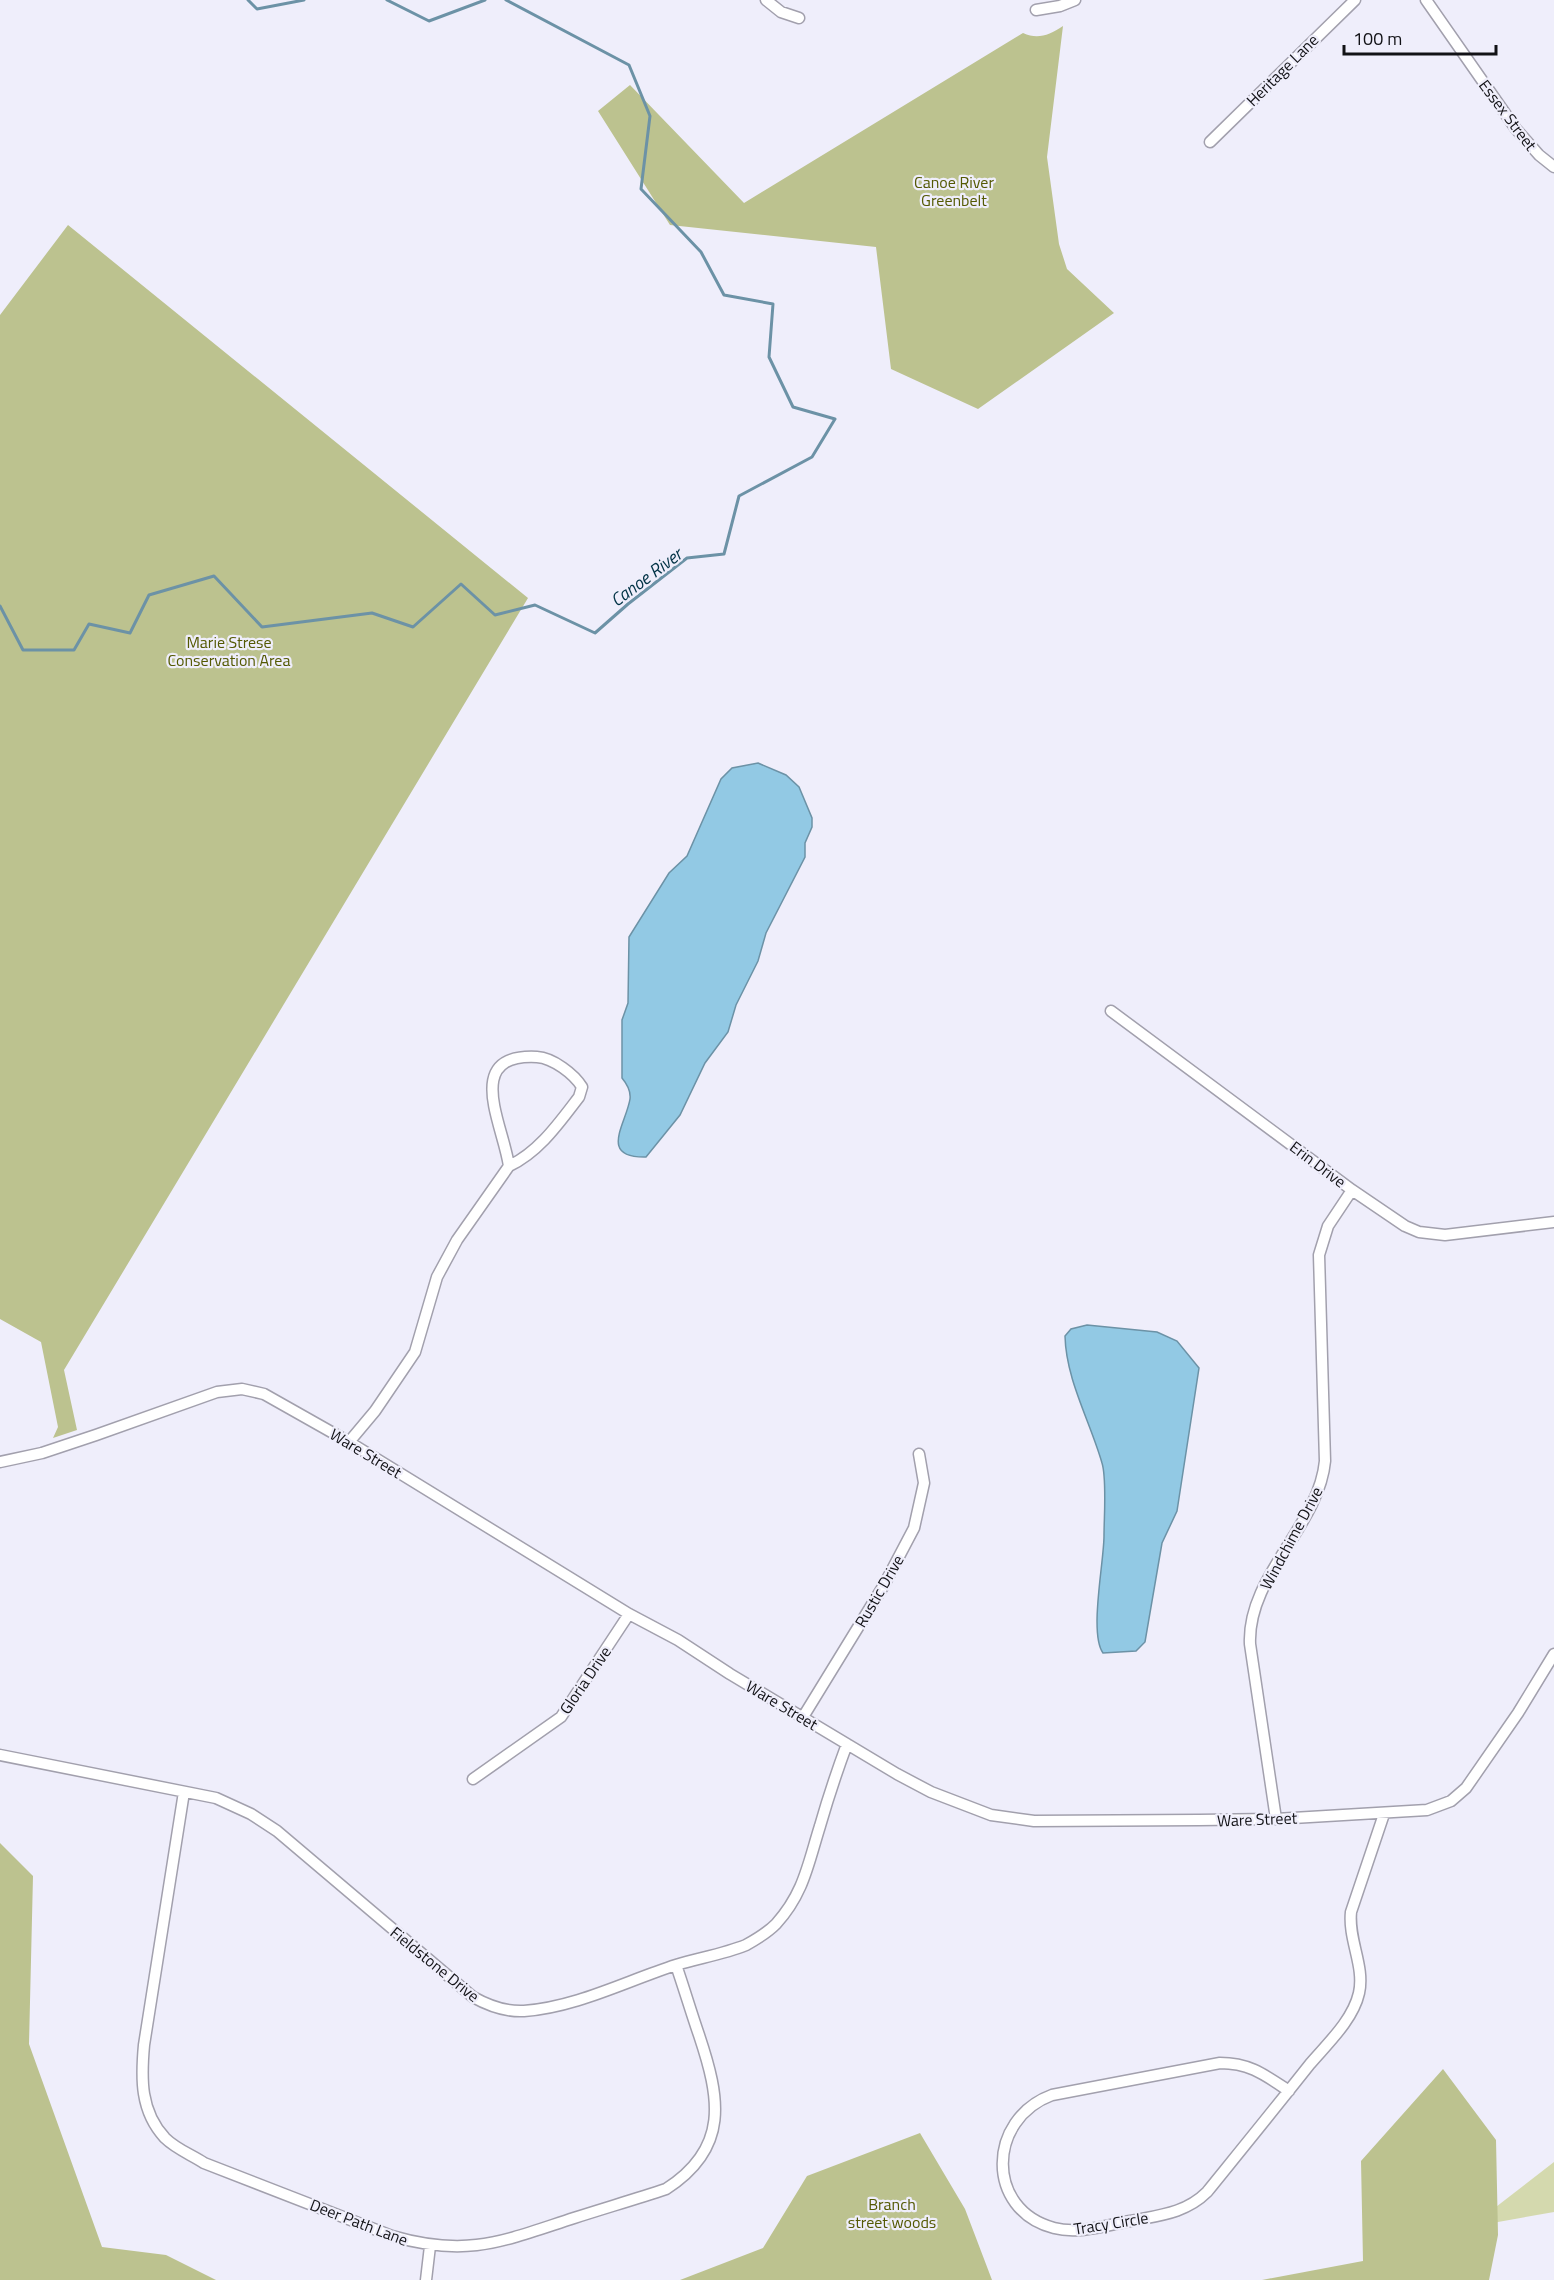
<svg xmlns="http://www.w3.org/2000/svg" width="1554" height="2280" font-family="'Titillium Web',sans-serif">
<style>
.green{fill:#d4d9ae}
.forest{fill:#bcc28f}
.water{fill:#92c9e4;stroke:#6c92a6;stroke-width:1.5}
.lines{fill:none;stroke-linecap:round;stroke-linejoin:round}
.stream{stroke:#6c92a6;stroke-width:3}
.street-casing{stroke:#a2a0ad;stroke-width:13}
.street{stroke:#fff;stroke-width:10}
.labels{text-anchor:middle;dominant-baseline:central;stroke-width:4.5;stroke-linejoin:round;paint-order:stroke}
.street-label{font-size:16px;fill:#121216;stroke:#efeefb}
.park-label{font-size:16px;fill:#545903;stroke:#efeefb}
.water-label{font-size:18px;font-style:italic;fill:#003245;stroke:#efeefb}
</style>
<rect width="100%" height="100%" fill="#efeefb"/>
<path class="green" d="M1554 2162V2212L1470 2227Z"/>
<path class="forest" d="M1063 26 1047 157 1059 244 1067 269 1114 313 978 409 891 369 876 247 670 225 598 111 630 85 744 203 1023 33C1038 40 1049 35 1063 26Z
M68 225 528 598 64 1370 77 1430 53 1438 58 1427 41 1342 0 1319V315Z
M0 1843 33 1876 29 2044 102 2247 166 2255 216 2280H0Z
M1443 2069 1496 2140 1498 2235 1489 2280H1262L1363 2261 1361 2161Z
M920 2133 965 2209 992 2280H680L763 2248 807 2176Z"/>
<path class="water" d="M758 763 786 775 799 787 812 818V827L805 843V857L766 933 758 961 736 1005 728 1032 705 1063 680 1115 646 1157C598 1158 626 1124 630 1099 631 1091 627 1084 622 1078V1020L628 1003 629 937 669 873 687 856 721 779 732 768Z
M1087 1325 1157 1332 1177 1341 1199 1368 1177 1511 1162 1543 1145 1642 1136 1651 1103 1653C1089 1634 1104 1562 1104 1536 1104 1517 1107 1479 1102 1463 1090 1421 1066 1380 1065 1336L1071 1329Z"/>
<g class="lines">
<path class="stream" d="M248 0 257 9 304 0
M387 0 429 21 485 0
M0 606 23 650H74L89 624 130 633 149 595 214 576 262 627 372 613 413 627 461 584 495 615 535 605 595 633 628 604 687 558 724 554 739 496 812 457 835 419 793 407 769 357 773 304 724 295 701 252 641 189 650 116 629 65 506 0"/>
<defs>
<path id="street" d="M766 0 781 12 799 18
M1426 0 1516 129 1539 155 1554 167
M1036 10 1060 6 1075 0
M1210 142 1355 0
M1111 1011 1352 1190 1405 1226 1419 1232 1445 1235 1554 1222
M349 1442 375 1411 415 1352 437 1277 457 1240 509 1166C539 1152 559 1123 579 1097L582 1087C574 1074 553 1058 537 1057 462 1053 503 1124 509 1166
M0 1462 42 1453 96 1435 217 1392 242 1389 264 1394 349 1442 629 1614 678 1640 730 1674 897 1774 931 1792 991 1815 1034 1821 1199 1820 1276 1819 1427 1810 1451 1801 1466 1788 1518 1713 1554 1654
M803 1717 884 1585 914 1528 924 1483 919 1454
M0 1755 216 1798 251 1814 277 1831 473 1997C489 2006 505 2012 524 2011 577 2007 626 1981 676 1965 699 1958 724 1954 746 1945 757 1939 767 1933 776 1924 804 1893 808 1864 820 1826 828 1798 837 1771 847 1744
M473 1779 561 1717 629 1614
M184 1792 144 2045C141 2078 140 2111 165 2138 176 2149 192 2155 204 2163L392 2236C468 2258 503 2241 574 2218 605 2208 636 2199 666 2189 730 2148 720 2098 699 2035 691 2012 684 1988 676 1965
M1276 1819 1250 1644C1247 1576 1319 1526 1325 1461L1319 1255 1328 1226 1352 1190
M1289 2091C1265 2075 1250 2063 1220 2063L1052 2095C987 2119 985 2210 1054 2228 1080 2235 1110 2224 1136 2220 1162 2215 1187 2212 1207 2192 1241 2150 1276 2107 1310 2064 1327 2044 1353 2020 1359 1993 1365 1966 1348 1940 1351 1912L1384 1814
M426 2280 430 2246"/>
</defs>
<use href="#street" class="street-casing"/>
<use href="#street" class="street"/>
</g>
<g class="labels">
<g class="street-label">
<text transform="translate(1282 70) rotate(-45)">Heritage Lane</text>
<text transform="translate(1508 115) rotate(53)">Essex Street</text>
<text transform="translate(1318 1164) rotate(37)">Erin Drive</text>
<text transform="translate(366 1453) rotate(31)">Ware Street</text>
<text transform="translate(1291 1538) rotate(-62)">Windchime Drive</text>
<text transform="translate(879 1591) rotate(-60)">Rustic Drive</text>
<text transform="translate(585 1680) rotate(-56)">Gloria Drive</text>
<text transform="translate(782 1705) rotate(31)">Ware Street</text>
<text transform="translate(1257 1819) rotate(-2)">Ware Street</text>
<text transform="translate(435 1964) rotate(39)">Fieldstone Drive</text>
<text transform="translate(359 2222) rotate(21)">Deer Path Lane</text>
<text transform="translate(1111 2223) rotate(-9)">Tracy Circle</text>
</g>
<g class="park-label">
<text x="954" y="182">Canoe River<tspan x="954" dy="18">Greenbelt</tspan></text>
<text x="229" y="642">Marie Strese<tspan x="229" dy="18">Conservation Area</tspan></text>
<text x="892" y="2204">Branch<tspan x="892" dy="18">street woods</tspan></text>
</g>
<g class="water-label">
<text transform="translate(646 577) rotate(-37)">Canoe River</text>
</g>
</g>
<path d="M1344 45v9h152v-9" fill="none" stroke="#121216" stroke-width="3"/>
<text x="1353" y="45" font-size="18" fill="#121216" stroke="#efeefb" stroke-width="4.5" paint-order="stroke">100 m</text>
</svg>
